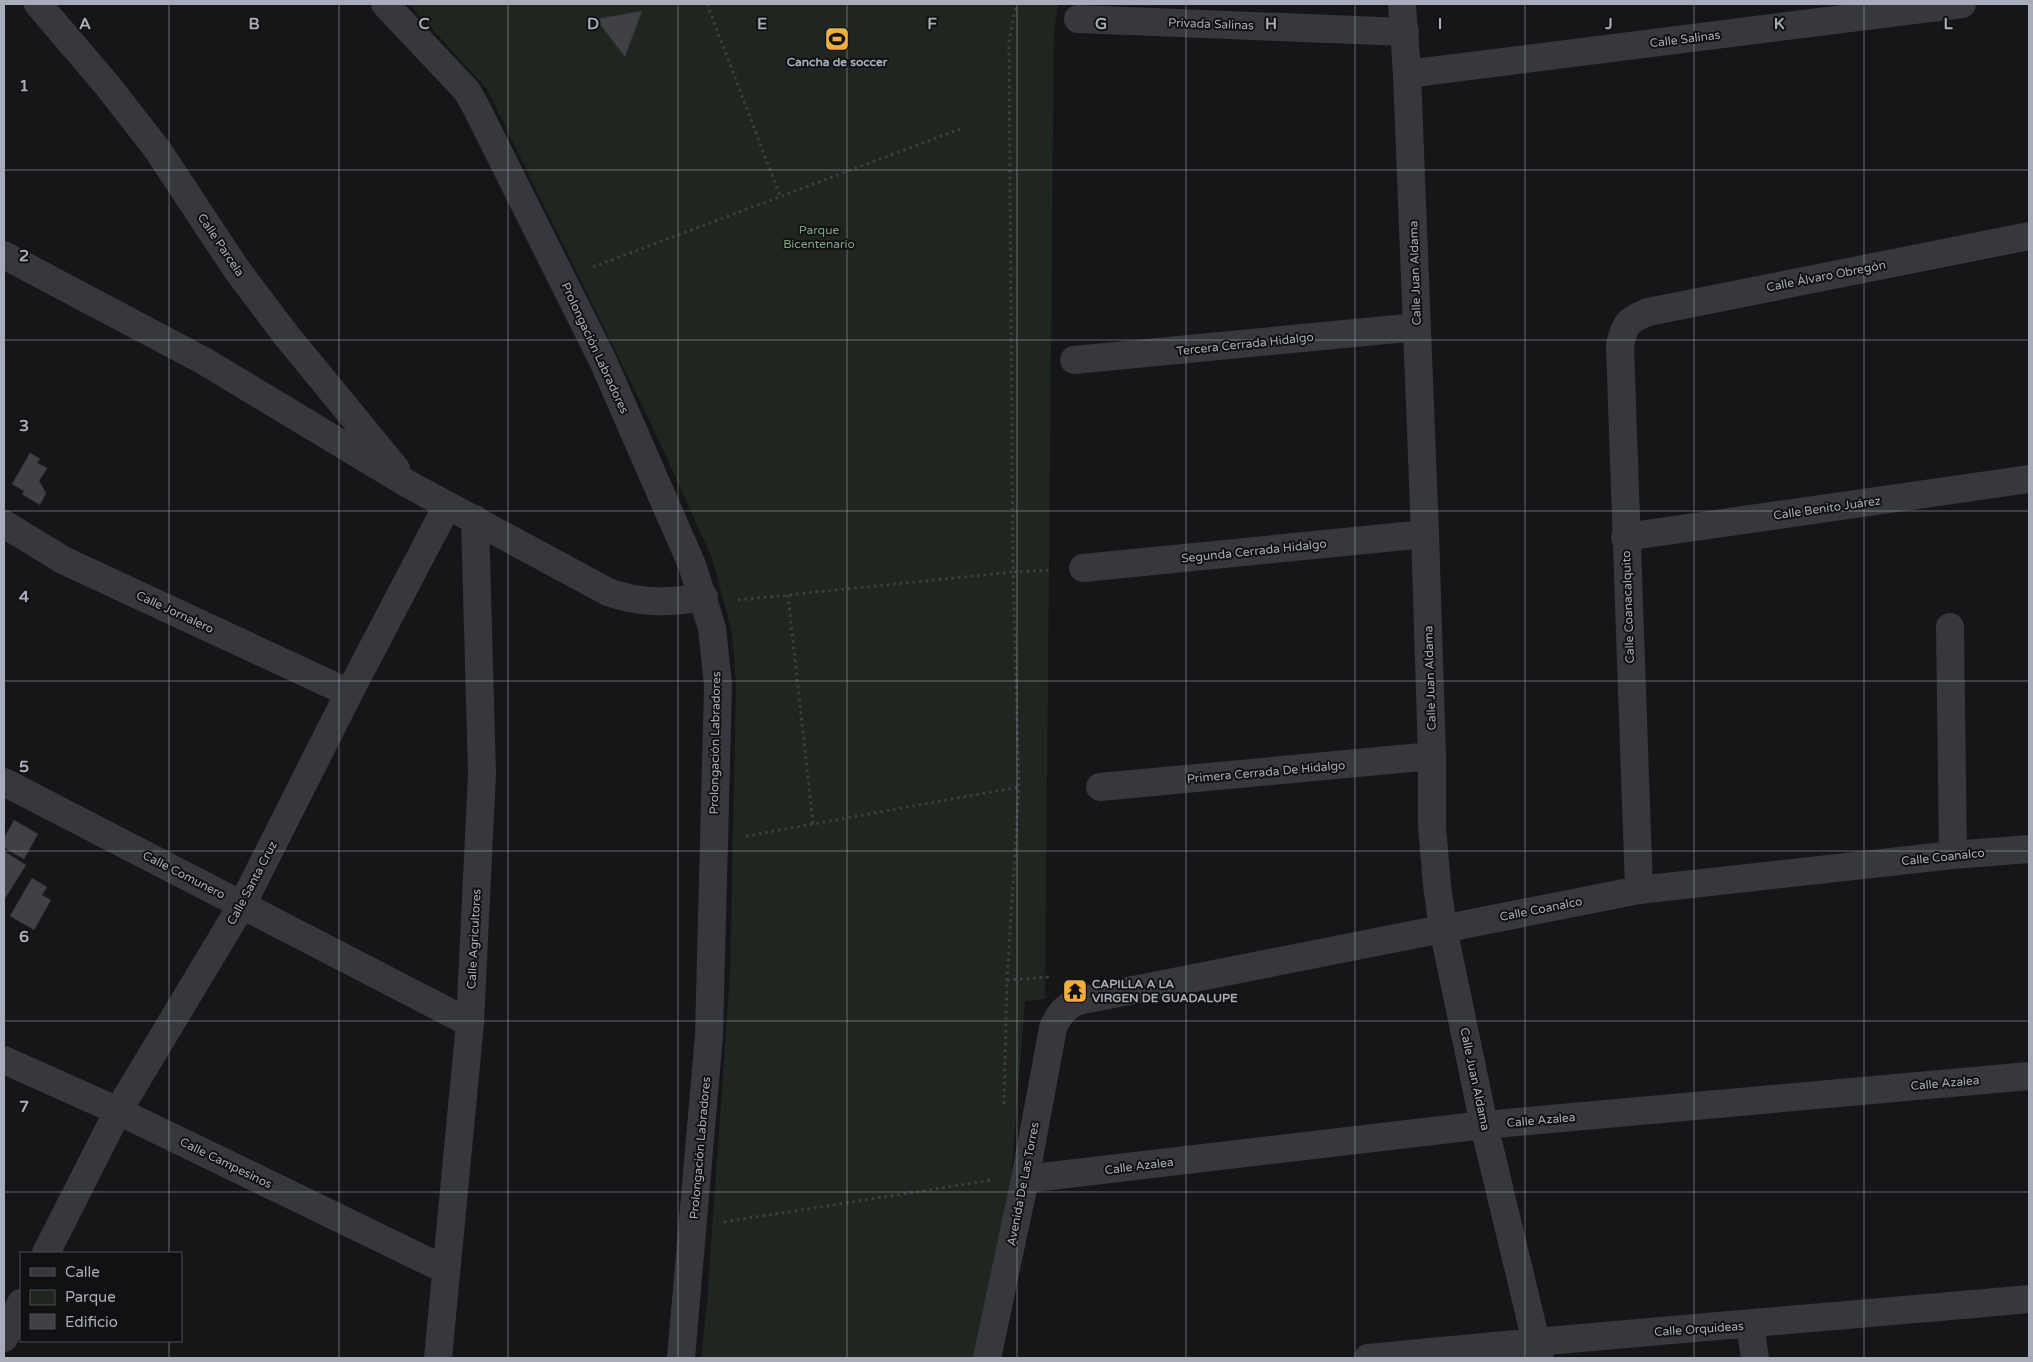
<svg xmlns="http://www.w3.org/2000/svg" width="2033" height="1362" font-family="'Varela Round',sans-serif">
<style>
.green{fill:#1e261f}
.building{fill:#404145;stroke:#303034}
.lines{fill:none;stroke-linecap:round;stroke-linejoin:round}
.path{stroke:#3d3f44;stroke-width:3;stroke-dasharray:2.5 4;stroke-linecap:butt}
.minor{stroke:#37383d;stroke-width:28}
.grid{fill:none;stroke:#a8adb8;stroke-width:1;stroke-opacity:0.55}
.labels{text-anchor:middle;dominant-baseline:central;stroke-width:4;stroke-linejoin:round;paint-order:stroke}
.street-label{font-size:12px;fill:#a8adb8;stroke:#111113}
.poi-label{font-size:12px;font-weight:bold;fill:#a8adb8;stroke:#111113}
.park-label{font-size:12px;fill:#7fa381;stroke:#111113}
.grid-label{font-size:16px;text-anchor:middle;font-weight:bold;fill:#a8adb8;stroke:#111113;stroke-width:4;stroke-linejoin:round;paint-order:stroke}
</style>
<rect width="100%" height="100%" fill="#161618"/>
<path class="green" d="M409 4H1058L1054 31 1045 999 1025 1001 1011 1179 973 1358H701L707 1303 730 974 736 685 732 633 712 558 654 430 487 89Z"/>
<path class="building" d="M642 11 625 57 596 19Z
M30 453 40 459 37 463 47 468 39 481 46 493 40 505 22 494 24 491 12 484Z
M14 820 38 834 24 859 6 849 4 844V838Z
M4 851 26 865 4 900Z
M32 878 47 887 42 895 51 900 34 930 10 916Z"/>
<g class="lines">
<path class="path" d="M707 4 780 196
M593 267 960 129
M788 595 813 824
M738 600 1013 572 1009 42 1016 4
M746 836 1019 787
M1007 980 1048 977V981
M1004 1104 1007 980 1019 787 1013 572 1052 570
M724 1222 992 1180"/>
<path class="minor" d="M38 4 107 85 157 149 237 270 286 335 396 469
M385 4 467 91 476 107 603 361 692 565 712 628 718 685 709 1035 681 1358
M1402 4 1407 74 1425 534 1432 756V827L1437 885 1443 928 1484 1125 1540 1358
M1078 19 1405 32
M1407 74 1962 4
M4 255 204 361 408 484 608 592C642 604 669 603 704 597
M1074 360 1417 327
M4 524 63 560 349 693
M1625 537 2029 479
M1083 568 1425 534
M1950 627 1953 855
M4 782 470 1023
M1100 787 1432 756
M1639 890 1620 346C1624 324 1628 320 1648 312L2029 236
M4 1060 118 1111 446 1270
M1025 1179 1484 1125 2029 1076
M46 1253 118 1111 242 905 349 693 447 506
M1750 1325 1755 1358
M4 1338 21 1303
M438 1358 470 1023 482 774 475 519
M987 1358 1025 1179 1053 1028C1059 1014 1065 1007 1078 1001L1639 890 1953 855 2029 849
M1368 1358C1588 1336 1809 1319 2029 1299"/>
</g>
<path class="grid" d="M169 4V1253M339 4V1358M508 4V1358M678 4V1358M847 4V1358M1017 4V1358M1186 4V1358M1355 4V1358M1525 4V1358M1694 4V1358M1864 4V1358M4 170H2029M4 340H2029M4 511H2029M4 681H2029M4 851H2029M4 1021H2029M4 1192H2029M169 1341V1358"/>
<defs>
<symbol id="stadium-square" viewBox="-11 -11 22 22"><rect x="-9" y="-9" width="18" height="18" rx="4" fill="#f2b134" stroke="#111113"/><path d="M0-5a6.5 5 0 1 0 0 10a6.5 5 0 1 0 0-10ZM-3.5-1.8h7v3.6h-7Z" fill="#111"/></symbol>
<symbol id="temple-square" viewBox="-11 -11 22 22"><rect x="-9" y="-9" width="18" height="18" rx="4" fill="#f2b134" stroke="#111113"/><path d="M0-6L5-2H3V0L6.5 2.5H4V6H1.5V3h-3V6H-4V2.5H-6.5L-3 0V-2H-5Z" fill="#111"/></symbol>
</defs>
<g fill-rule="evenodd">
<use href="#stadium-square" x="823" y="25" width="28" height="28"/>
<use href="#temple-square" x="1061" y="977" width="28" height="28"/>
</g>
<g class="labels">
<g class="street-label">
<text transform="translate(1211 24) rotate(2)">Privada Salinas</text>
<text transform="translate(1685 39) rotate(-7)">Calle Salinas</text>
<text transform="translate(221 245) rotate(56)">Calle Parcela</text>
<text transform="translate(1415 273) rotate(-92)">Calle Juan Aldama</text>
<text transform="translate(1826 276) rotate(-11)">Calle Álvaro Obregón</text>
<text transform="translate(1245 344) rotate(-6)">Tercera Cerrada Hidalgo</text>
<text transform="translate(595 348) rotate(65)">Prolongación Labradores</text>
<text transform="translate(1827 508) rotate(-8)">Calle Benito Juárez</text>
<text transform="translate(1254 551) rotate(-6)">Segunda Cerrada Hidalgo</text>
<text transform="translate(1628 607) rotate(-92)">Calle Coanacalquito</text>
<text transform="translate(175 612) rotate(25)">Calle Jornalero</text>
<text transform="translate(1430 678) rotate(-92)">Calle Juan Aldama</text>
<text transform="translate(715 743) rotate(-89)">Prolongación Labradores</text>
<text transform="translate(1266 772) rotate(-5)">Primera Cerrada De Hidalgo</text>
<text transform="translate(1943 857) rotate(-6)">Calle Coanalco</text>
<text transform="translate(184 875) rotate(27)">Calle Comunero</text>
<text transform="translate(252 883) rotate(-62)">Calle Santa Cruz</text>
<text transform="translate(1541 909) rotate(-11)">Calle Coanalco</text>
<text transform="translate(474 939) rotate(-87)">Calle Agricultores</text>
<text transform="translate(1475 1079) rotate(78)">Calle Juan Aldama</text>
<text transform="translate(1945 1083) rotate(-5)">Calle Azalea</text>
<text transform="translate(1541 1120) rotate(-5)">Calle Azalea</text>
<text transform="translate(700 1148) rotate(-85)">Prolongación Labradores</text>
<text transform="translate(226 1163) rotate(26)">Calle Campesinos</text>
<text transform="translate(1139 1166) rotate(-7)">Calle Azalea</text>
<text transform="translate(1023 1184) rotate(-79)">Avenida De Las Torres</text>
<text transform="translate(1699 1329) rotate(-4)">Calle Orquídeas</text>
</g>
<g class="poi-label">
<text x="837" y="62">Cancha de soccer</text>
<text x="1092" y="984" text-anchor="start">CAPILLA A LA<tspan x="1092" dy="14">VIRGEN DE GUADALUPE</tspan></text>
</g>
<g class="park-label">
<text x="819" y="230">Parque<tspan x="819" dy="14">Bicentenario</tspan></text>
</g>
</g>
<g class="grid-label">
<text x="85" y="29">A</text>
<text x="254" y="29">B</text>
<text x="424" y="29">C</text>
<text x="593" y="29">D</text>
<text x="762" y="29">E</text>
<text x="932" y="29">F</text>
<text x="1101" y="29">G</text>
<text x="1271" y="29">H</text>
<text x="1440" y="29">I</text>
<text x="1609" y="29">J</text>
<text x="1779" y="29">K</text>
<text x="1948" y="29">L</text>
<text x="24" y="91">1</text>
<text x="24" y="261">2</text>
<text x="24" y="431">3</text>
<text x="24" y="602">4</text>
<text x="24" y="772">5</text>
<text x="24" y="942">6</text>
<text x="24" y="1112">7</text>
</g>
<rect width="2033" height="1362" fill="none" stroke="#a8adb8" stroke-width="10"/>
<rect x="20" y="1252" width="162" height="90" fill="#111113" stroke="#4d4f55"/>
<rect x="30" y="1268" width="25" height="8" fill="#37383d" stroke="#4d4f55"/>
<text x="65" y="1277" font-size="15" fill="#a8adb8">Calle</text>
<rect x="30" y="1290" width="25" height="15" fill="#1e261f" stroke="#4d4f55"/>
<text x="65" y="1302" font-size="15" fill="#a8adb8">Parque</text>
<rect x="30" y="1314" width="25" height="15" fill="#404145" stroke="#4d4f55"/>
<text x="65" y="1327" font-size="15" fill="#a8adb8">Edificio</text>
</svg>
